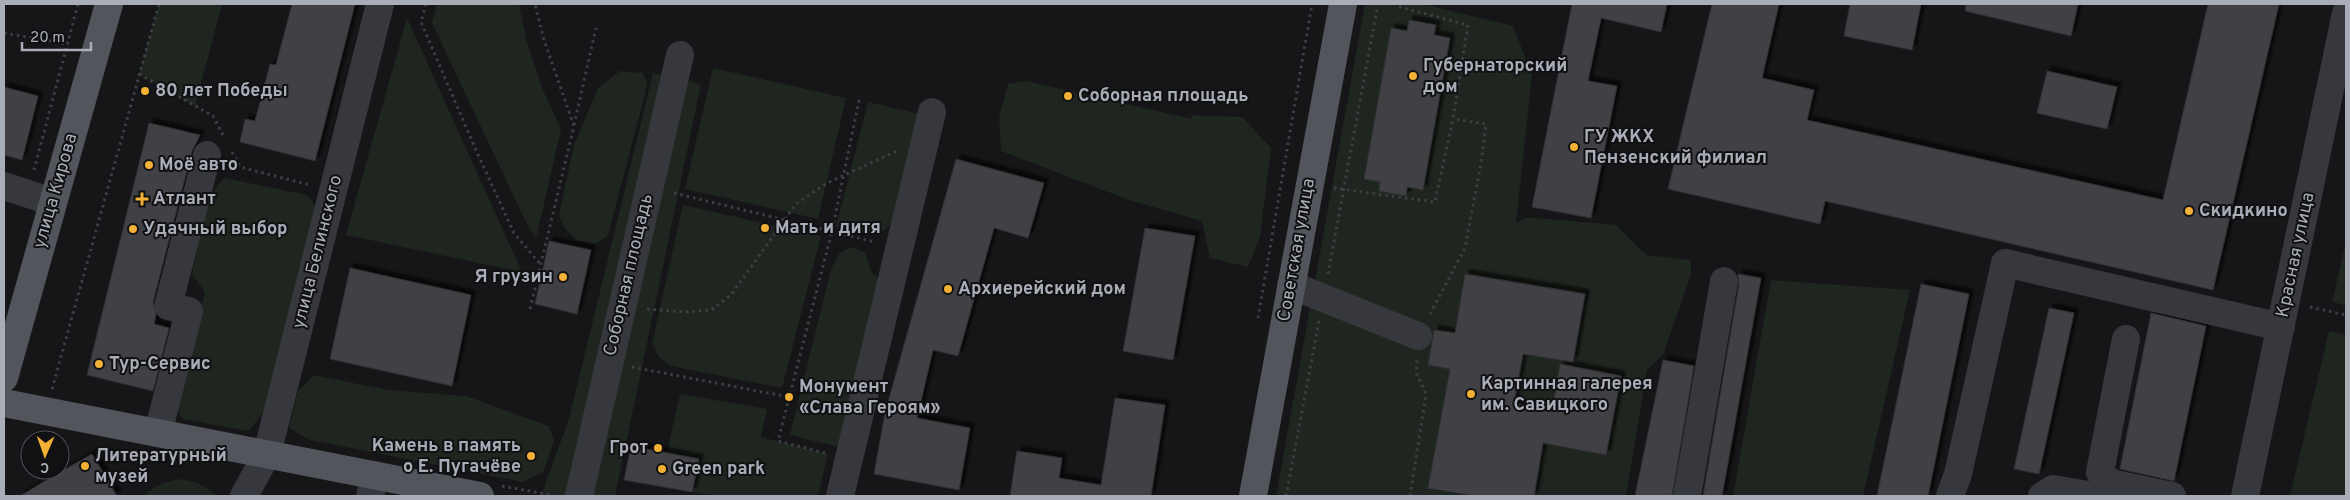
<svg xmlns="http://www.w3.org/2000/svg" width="2350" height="500" font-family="Overpass,sans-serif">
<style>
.green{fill:#1e261f}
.building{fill:#404145;stroke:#303034;filter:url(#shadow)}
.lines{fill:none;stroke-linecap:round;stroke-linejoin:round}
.path{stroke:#3d3f44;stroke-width:3;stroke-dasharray:2.5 4;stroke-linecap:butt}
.minor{stroke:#37383d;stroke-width:28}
.major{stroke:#53555c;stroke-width:28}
.poi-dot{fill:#f2b134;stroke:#111113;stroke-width:2}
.labels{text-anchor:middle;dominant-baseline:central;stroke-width:4;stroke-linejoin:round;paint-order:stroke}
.poi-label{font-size:18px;font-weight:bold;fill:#a8adb8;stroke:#111113;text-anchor:start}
.street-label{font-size:18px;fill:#a8adb8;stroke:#111113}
</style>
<defs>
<filter id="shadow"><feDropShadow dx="4.5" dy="-4.5" stdDeviation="1" flood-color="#0009"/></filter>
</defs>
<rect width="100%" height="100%" fill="#161618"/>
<path class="green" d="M159 4H222L195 106 139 74Z
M437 4H519L527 43 542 88 561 129 536 239 523 216 432 23Z
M1365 4H1423L1513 26 1532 75 1516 223 1526 218H1538L1616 225 1646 255 1691 260V274L1663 355 1647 370 1626 496H1276Z
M407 18 522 272 346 235Z
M713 68 846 98 818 219 685 189Z
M620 71 643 73 647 83 644 98 608 235 596 244 578 241 565 229 559 215 574 145 598 88Z
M653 73 701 84 615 496H541L569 419Z
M1026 81 1192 119 1191 115 1242 117 1271 148 1260 237 1248 267 1210 258 1202 221 1129 200 1001 151 999 117 1008 84Z
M868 102 928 116 895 221 883 231 869 234 836 227Z
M224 178 307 195 316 207 267 407 249 431 183 419 177 410 205 292 192 274 209 196Z
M683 205 821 236 782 388 671 366 659 357 652 344Z
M2346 241V305L2332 302Z
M850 247 865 252 872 273 879 278 838 447 790 435 831 269 839 254Z
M1771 280 1910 290 1863 496H1733Z
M2329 331 2346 335V496H2290Z
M314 375 388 390 466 396 549 426 554 441 543 472 523 482 310 440 289 428 298 391Z
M680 394 767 409 761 437 828 454 818 496H716L692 492 699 459 667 453Z
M180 479 198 483 218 496H145C154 485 165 482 180 479Z"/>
<path class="building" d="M292 4H355L315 161 240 142 245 119 255 121 270 64 276 65Z
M1572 4H1667L1661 32 1601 18 1588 81 1617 86 1591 218 1532 207Z
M1712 4H1779L1762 78 1814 90 1807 120 2163 200 2208 4H2279L2213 290 1825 201 1820 224 1668 189Z
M1850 4H1921L1912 50 1844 36Z
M1966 4H2078L2071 36 1965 11Z
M1409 20 1436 25 1434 35 1450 38 1423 190 1407 187 1406 196 1379 191 1380 182 1364 179 1391 28 1407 31Z
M2047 71 2117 87 2107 129 2037 113Z
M4 87 38 96 22 160 4 155Z
M149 123 200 135 192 151 153 302 156 315 154 324 169 328 153 391 87 375Z
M956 159 1044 183 1028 238 994 228 958 356 933 350 917 418 970 428 959 490 874 474 885 413Z
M1145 228 1195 236 1173 360 1123 351Z
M549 241 591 250 577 314 535 304Z
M350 268 471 295 452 386 330 359Z
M1465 274 1585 294 1573 362 1523 354 1514 403 1552 411 1560 364 1621 376 1606 455 1543 443 1534 496H1475L1428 488 1450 369 1428 365 1434 330 1455 333Z
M1738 274 1761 278 1722 496H1703L1739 284Z
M1921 284 1969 294 1928 496H1877Z
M2049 308 2074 313 2039 474 2014 469Z
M2151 313 2206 326 2174 481 2120 469Z
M1663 360 1694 366 1672 496H1635Z
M1115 398 1165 405 1151 496H1010L1017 451 1062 458 1059 478 1101 485Z
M631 446 699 459 692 492 624 480Z
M92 454 117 496H20L50 478Z"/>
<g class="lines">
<path class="path" d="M426 4 421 22 475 148 514 233 541 265
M4 33 67 44
M139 74 213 116 223 135
M574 125 596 28
M232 152 240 167 310 185
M34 170 78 4
M1334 188 1435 202 1453 119 1468 25 1396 6
M674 193 875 242
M1328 274 1378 4
M2310 307 2346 315
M530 309 574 126 544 40 535 4
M647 309 687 312 711 310 731 295 796 204 827 183 897 151
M1430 314 1465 248 1481 163 1486 124 1453 119
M1258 318 1312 4
M632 367 789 397
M52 389 159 4
M825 453 778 441 832 231 860 96
M502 486 551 495
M1286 496 1319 321
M1410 496 1426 395 1416 372 1417 360"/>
<path class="minor" d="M4 186 53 202
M1291 285 1418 336
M2126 339 2100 472 2110 483 2172 496
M158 433 189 311 168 306 207 155
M244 496 267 454 380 4
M370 496 375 475
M579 496 680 55
M840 496 932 112
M1687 496 1724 281
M1950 496 1958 474 2005 263 2281 327
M2042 496 2053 489 2094 496
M2245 496 2346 13"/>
<path class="major" d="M4 378 109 4
M4 403 480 496
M1253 496 1343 4"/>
</g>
<g class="poi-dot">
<circle cx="1413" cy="76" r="5"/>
<circle cx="145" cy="91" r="5"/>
<circle cx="1068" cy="96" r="5"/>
<circle cx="1574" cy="147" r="5"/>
<circle cx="149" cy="165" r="5"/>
<path d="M139.5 191.5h5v5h5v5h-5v5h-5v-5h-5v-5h5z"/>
<circle cx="2189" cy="211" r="5"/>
<circle cx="765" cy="228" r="5"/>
<circle cx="133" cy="229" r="5"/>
<circle cx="563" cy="277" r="5"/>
<circle cx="948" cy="289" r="5"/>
<circle cx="99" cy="364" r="5"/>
<circle cx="1471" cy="394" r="5"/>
<circle cx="789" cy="397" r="5"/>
<circle cx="658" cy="448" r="5"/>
<circle cx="531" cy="456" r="5"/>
<circle cx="85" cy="466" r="5"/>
<circle cx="662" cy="469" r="5"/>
</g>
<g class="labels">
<g class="poi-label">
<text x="1423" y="66">Губернаторский<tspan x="1423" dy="21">дом</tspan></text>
<text x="155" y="91">80 лет Победы</text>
<text x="1078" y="96">Соборная площадь</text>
<text x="1584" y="137">ГУ ЖКХ<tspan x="1584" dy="21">Пензенский филиал</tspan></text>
<text x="159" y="165">Моё авто</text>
<text x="153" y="199">Атлант</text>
<text x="2199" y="211">Скидкино</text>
<text x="775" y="228">Мать и дитя</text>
<text x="143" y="229">Удачный выбор</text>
<text x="553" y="277" text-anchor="end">Я грузин</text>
<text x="958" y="289">Архиерейский дом</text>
<text x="109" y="364">Тур-Сервис</text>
<text x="1481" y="384">Картинная галерея<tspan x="1481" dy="21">им. Савицкого</tspan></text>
<text x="799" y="387">Монумент<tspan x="799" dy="21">«Слава Героям»</tspan></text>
<text x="521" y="446" text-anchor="end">Камень в память<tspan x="521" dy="21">о Е. Пугачёве</tspan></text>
<text x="648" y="448" text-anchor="end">Грот</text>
<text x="95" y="456">Литературный<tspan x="95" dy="21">музей</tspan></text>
<text x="672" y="469">Green park</text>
</g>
<g class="street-label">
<text transform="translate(56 191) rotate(-74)">улица Кирова</text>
<text transform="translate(1297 250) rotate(-80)">Советская улица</text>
<text transform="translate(318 252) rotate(-76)">улица Белинского</text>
<text transform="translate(2296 255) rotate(-78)">Красная улица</text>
<text transform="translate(629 275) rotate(-77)">Соборная площадь</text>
</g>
</g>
<rect width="2350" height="500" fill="none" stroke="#a8adb8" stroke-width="10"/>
<g transform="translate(45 455) rotate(182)"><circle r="24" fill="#111113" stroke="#4d4f55"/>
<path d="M0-4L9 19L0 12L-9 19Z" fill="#f2b134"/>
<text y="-8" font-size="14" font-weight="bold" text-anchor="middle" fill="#a8adb8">С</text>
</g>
<path d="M22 42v8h69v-8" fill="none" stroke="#a8adb8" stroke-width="2.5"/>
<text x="30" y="42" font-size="15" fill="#a8adb8" stroke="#111113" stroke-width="4" paint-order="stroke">20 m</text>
</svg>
